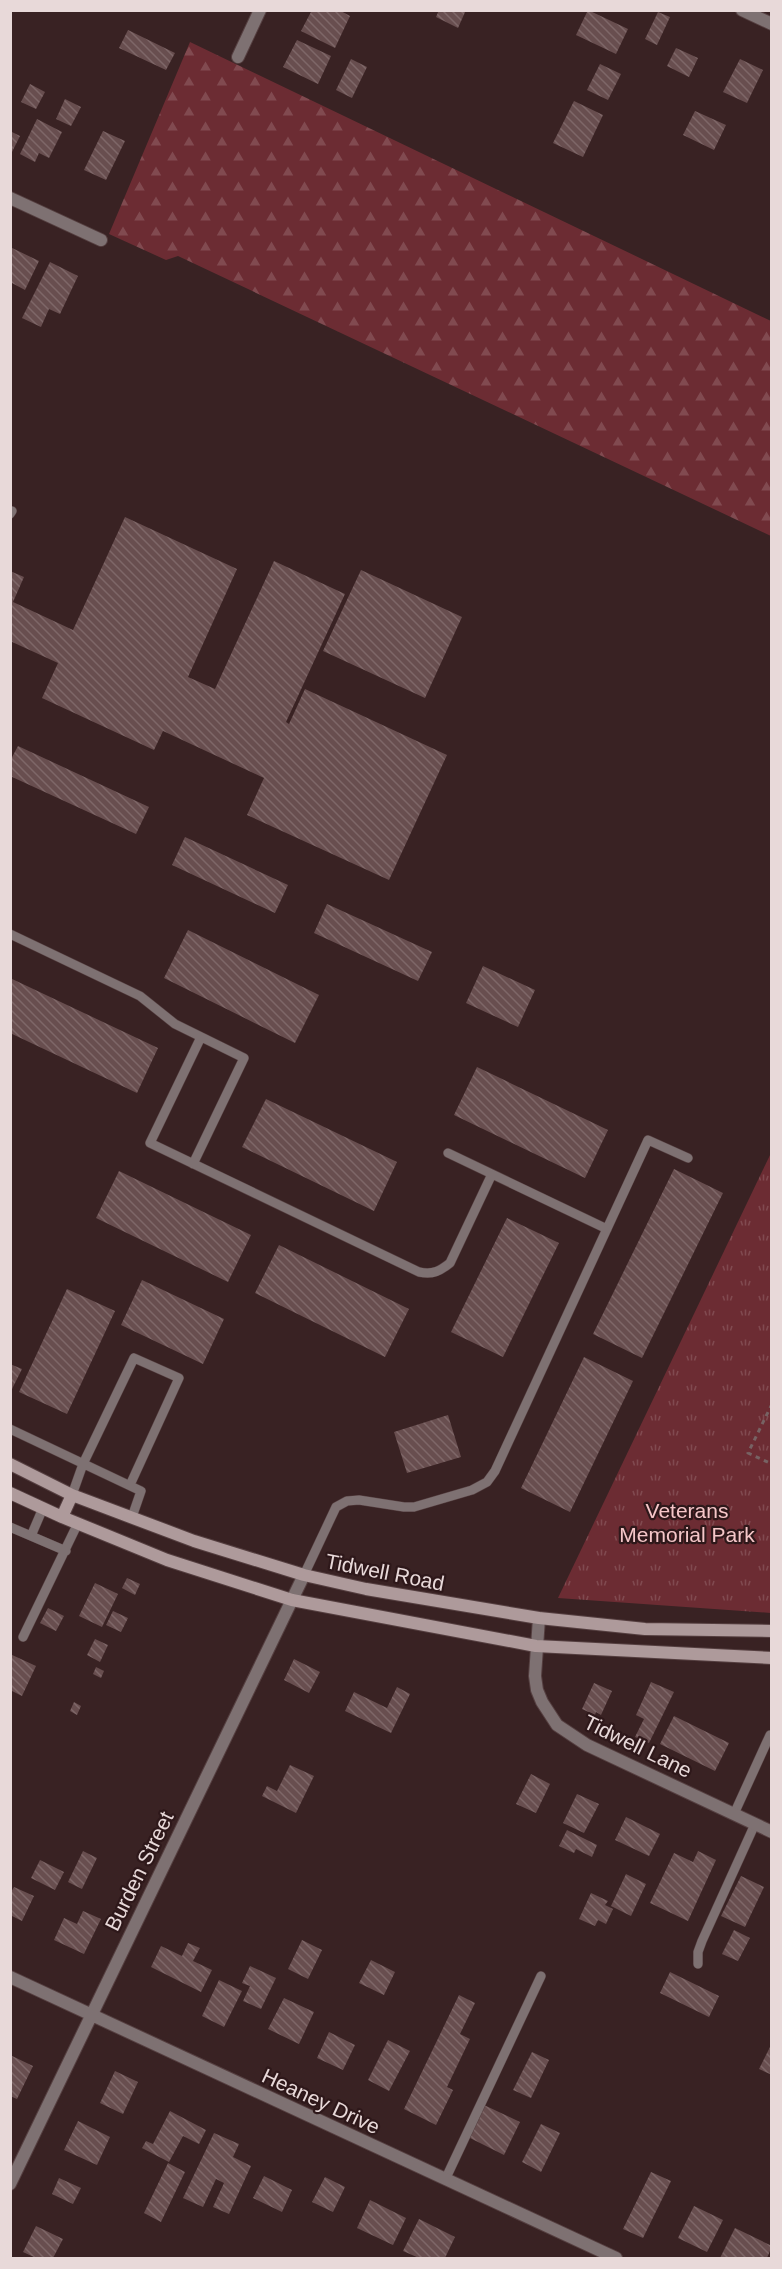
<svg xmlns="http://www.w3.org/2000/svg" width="782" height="2269" font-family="Arial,sans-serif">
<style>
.grass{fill:url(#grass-tufts)}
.forest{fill:url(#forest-firs)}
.building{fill:url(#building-back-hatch)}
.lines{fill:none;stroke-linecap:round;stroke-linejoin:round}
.service-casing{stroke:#553f40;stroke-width:10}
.minor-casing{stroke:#553f40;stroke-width:14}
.secondary-casing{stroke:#553f40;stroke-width:14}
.path{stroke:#776263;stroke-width:3;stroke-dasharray:4.5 4.5;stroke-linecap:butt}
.service{stroke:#7e7172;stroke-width:9}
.minor{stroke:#7e7172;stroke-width:12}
.secondary{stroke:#ae9a9b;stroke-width:12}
.labels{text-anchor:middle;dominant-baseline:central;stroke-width:4.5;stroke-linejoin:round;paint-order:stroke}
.park-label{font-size:21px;fill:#f5c6c8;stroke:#2e181a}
.street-label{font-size:21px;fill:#e8d9d9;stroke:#2e181a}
</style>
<defs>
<pattern id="grass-tufts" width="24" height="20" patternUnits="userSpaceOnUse" patternTransform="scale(1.5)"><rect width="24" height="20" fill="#6c2c33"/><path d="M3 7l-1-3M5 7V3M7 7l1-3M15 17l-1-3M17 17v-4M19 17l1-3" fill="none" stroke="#814a50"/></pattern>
<pattern id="forest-firs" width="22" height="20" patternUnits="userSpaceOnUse" patternTransform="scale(1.5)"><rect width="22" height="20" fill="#6c2c33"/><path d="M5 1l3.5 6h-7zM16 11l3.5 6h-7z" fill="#814a50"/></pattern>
<pattern id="building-back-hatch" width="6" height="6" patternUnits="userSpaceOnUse" patternTransform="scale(1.5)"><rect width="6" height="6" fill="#684e4f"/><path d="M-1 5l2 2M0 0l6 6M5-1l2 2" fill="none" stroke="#7e6768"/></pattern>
</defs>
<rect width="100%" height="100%" fill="#392223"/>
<path class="grass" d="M771 1153V1613L558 1598Z"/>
<path class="forest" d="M190 42 771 321V536L178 256 166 260 109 234Z"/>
<path class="building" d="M312 10H339L350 16 335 48 301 31Z
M439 10H466L458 28 436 17Z
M588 10 628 29 616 54 576 35Z
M658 12 670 17 657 45 645 39Z
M128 30 175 53 166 70 119 48Z
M297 40 331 56 318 84 283 67Z
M676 48 698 58 689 77 667 66Z
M351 59 367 67 352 98 336 90Z
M740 59 763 70 747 103 723 92Z
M600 64 621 74 608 100 587 90Z
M30 84 45 92 36 109 21 102Z
M65 99 81 107 71 126 56 119Z
M574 101 603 115 583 157 553 143Z
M695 111 726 125 714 150 683 135Z
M37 119 62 132 49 158 39 153 35 162 20 154Z
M10 131 20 136 10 156Z
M103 131 125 141 106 180 84 170Z
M10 247 39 261 25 290 10 282Z
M50 262 78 276 60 314 49 309 41 327 22 318Z
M125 517 237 569 188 677 215 689 274 561 345 594 286 722 289 724 305 689 447 755 389 880 247 815 264 778 163 731 154 750 42 698 58 663 10 641V571L24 577 13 602 73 630Z
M361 570 462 617 425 698 323 651Z
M18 746 149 807 136 834 10 776V761Z
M185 837 288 885 275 913 172 865Z
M327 904 432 952 418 981 314 933Z
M188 930 319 995 295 1043 164 978Z
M483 966 535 990 518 1027 466 1003Z
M10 978 158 1048 137 1093 10 1033Z
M477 1067 608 1130 585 1178 454 1115Z
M266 1099 397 1162 374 1211 242 1147Z
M674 1169 723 1193 642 1358 593 1334Z
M119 1171 251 1235 228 1282 96 1218Z
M507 1218 559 1243 503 1357 451 1332Z
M279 1245 409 1309 385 1357 255 1293Z
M142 1280 224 1319 203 1364 121 1325Z
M67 1289 115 1311 67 1414 19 1392Z
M584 1357 633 1381 570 1512 521 1488Z
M10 1364 22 1369 10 1393Z
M448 1415 461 1457 407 1473 394 1432Z
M127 1578 140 1584 135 1595 122 1588Z
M95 1583 118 1594 102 1627 79 1616Z
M48 1608 64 1616 56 1631 40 1623Z
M113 1611 128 1618 121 1632 106 1625Z
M95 1639 108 1645 100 1662 87 1655Z
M10 1654 36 1666 22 1696 10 1690Z
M294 1659 320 1672 309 1693 284 1680Z
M96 1667 104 1671 101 1678 93 1674Z
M651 1682 674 1692 649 1743 635 1737 644 1719 636 1715Z
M594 1683 612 1691 601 1715 596 1712 595 1715 582 1709Z
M397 1687 410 1694 391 1733 345 1711 354 1692 387 1708Z
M74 1702 81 1706 77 1715 70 1711Z
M674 1716 729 1743 715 1771 660 1744Z
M290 1765 314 1776 296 1813 262 1796 267 1786 277 1791Z
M531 1774 550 1784 536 1813 516 1804Z
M577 1794 599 1804 584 1833 563 1823Z
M626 1817 660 1834 649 1856 615 1840Z
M567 1830 597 1845 592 1857 576 1849 574 1853 559 1846Z
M83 1851 97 1858 82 1889 68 1882Z
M698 1851 716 1860 688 1921 650 1903 674 1853 693 1862Z
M40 1860 64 1872 55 1890 31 1878Z
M626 1874 646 1884 631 1916 611 1906Z
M741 1876 764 1887 745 1927 721 1916Z
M14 1887 34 1896 22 1921 10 1915V1894Z
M591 1893 608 1901 605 1905 613 1909 606 1924 598 1920 595 1926 579 1919Z
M83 1911 101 1919 84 1954 54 1940 64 1918 77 1924Z
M734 1930 750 1938 738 1961 722 1954Z
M302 1940 322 1950 308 1979 288 1969Z
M188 1943 200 1948 193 1961 212 1970 201 1992 151 1967 161 1946 182 1956Z
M371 1960 395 1972 384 1995 359 1983Z
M250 1966 276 1978 261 2009 243 2001 250 1986 242 1983Z
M670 1972 719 1996 709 2017 660 1993Z
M219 1980 242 1991 224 2027 202 2016Z
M459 1995 475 2003 460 2034 470 2039 447 2087 453 2090 436 2125 404 2109Z
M284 1998 314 2012 299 2044 268 2029Z
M329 2032 355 2045 343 2070 317 2058Z
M388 2040 410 2051 389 2091 368 2080Z
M772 2043V2075L759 2069Z
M532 2052 549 2060 531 2098 513 2090Z
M10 2055 33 2066 17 2099 10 2096Z
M115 2071 138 2082 123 2114 100 2103Z
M484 2105 520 2122 504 2155 468 2137Z
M170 2111 206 2130 199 2144 183 2136 169 2162 142 2148 146 2141 153 2144Z
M78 2121 110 2137 97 2165 64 2150Z
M541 2124 560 2133 541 2172 522 2162Z
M214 2133 239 2144 233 2157 251 2166 229 2214 213 2207 224 2183 216 2179 203 2207 183 2198Z
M168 2163 185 2172 161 2222 144 2213Z
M651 2172 671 2181 643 2238 623 2229Z
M264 2176 292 2190 282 2212 253 2198Z
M325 2177 345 2187 333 2212 312 2202Z
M59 2178 81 2188 73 2204 52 2194Z
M370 2200 406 2218 393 2245 357 2228Z
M694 2206 723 2220 707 2252 678 2238Z
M419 2219 455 2237 445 2258H419L403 2251Z
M36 2226 63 2239 53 2258H36L23 2252Z
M735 2228 772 2246 767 2258H720Z"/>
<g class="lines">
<defs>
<path id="service" d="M10 514 12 511
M10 934 140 996 175 1024 244 1058 193 1164
M201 1037 150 1143 419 1272C433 1275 440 1271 450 1263L492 1174
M448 1153 607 1229
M10 1429 141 1491 132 1517
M72 1495 83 1464 134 1358 179 1378 130 1485
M43 1508 31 1536 66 1551
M10 1527 31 1536
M304 1575 336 1507 347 1501 359 1500 404 1507H414L472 1490 487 1482 495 1471 648 1140 688 1158
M23 1637 78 1523
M734 1814 770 1735
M698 1964V1952L702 1941 755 1824
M445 2180 541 1976"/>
<path id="minor" d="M742 10 772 24
M238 57 260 10
M10 198 101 240
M539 1618 535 1676 537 1690 542 1702 557 1725 587 1745 772 1832
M10 1977 616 2258
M10 2184 304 1575"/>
<path id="secondary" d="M10 1464 72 1495 194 1541 304 1575 366 1589 539 1618 645 1629 772 1631
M10 1493 62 1517 167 1560 292 1600 536 1646 772 1658
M62 1517 72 1495"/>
</defs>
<use href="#service" class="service-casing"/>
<use href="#minor" class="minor-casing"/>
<use href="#secondary" class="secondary-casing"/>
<path class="path" d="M772 1404 748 1453 772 1464"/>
<use href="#service" class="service"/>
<use href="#minor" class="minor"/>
<use href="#secondary" class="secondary"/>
</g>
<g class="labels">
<g class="park-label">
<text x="687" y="1510">Veterans<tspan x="687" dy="24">Memorial Park</tspan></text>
</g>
<g class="street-label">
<text transform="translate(385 1572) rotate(11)">Tidwell Road</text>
<text transform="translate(638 1746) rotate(26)">Tidwell Lane</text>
<text transform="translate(139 1871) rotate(-64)">Burden Street</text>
<text transform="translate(321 2101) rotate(25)">Heaney Drive</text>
</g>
</g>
<rect width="782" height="2269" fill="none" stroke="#e8d9d9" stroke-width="24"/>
</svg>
